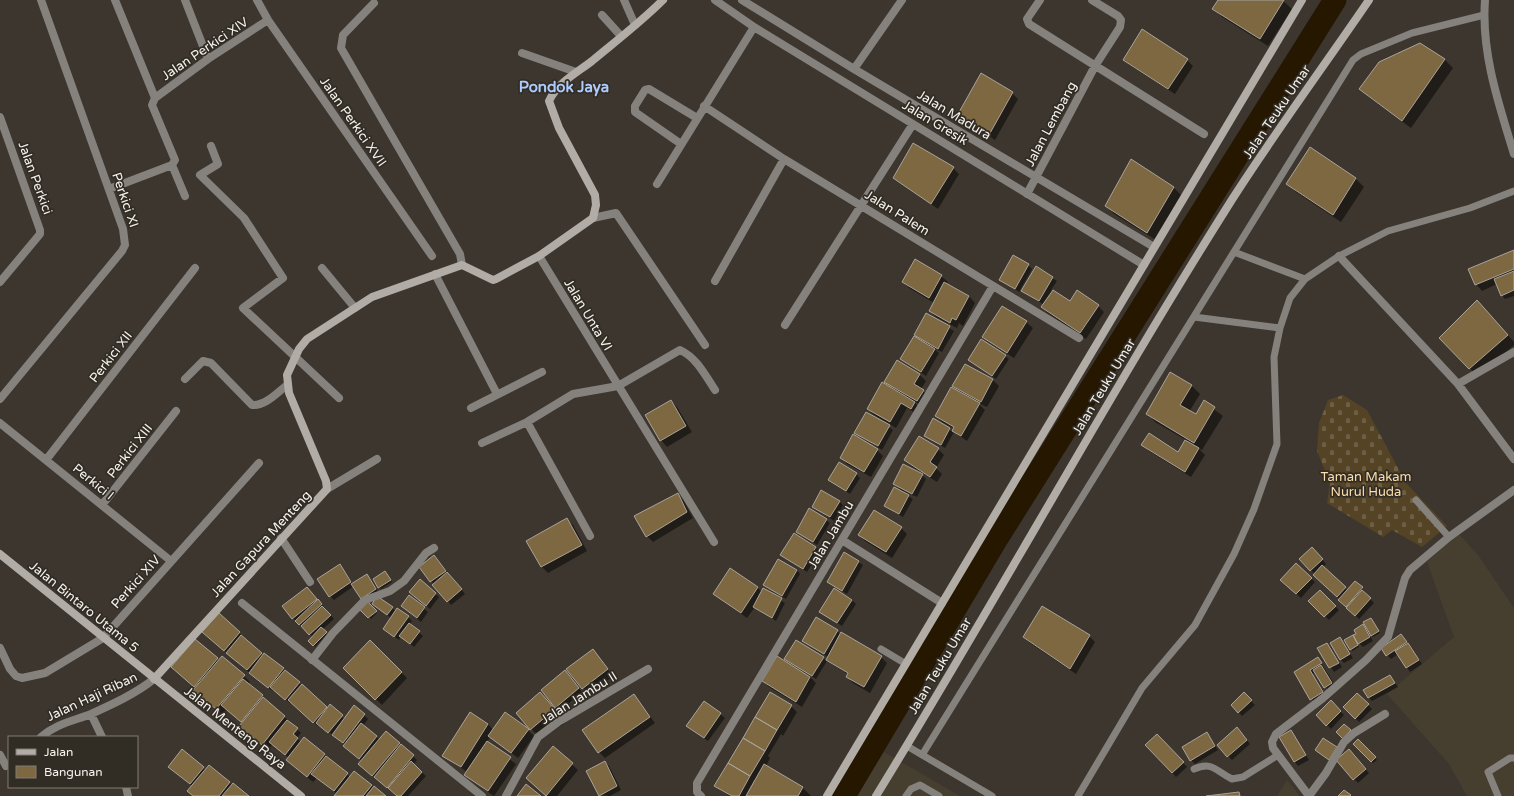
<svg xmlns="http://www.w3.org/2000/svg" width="1514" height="796" font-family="'Varela Round',sans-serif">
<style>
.built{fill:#463e2f}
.cemetery{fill:url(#cemetery-stones)}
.shadow{fill:#0007}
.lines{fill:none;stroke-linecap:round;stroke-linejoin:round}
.river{stroke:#251700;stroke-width:23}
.building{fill:#7d6842;stroke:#a9a399}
.lane{stroke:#85827e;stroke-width:7}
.street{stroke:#85827e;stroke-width:8}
.secondary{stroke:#b1ada6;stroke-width:8}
.labels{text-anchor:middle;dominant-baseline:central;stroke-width:3.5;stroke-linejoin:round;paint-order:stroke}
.street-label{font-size:13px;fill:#f6f3ee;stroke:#312c24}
.park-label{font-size:13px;fill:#fcdeac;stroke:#312c24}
.quarter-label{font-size:15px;font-weight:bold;fill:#adcbff;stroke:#312c24}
</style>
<defs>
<pattern id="cemetery-stones" width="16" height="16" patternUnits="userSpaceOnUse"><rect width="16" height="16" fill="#544325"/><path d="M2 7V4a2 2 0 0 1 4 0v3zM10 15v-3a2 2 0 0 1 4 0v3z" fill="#6d5f45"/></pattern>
</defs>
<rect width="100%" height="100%" fill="#3c362e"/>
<path class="built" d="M1458 533 1478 555 1514 608V796H1467L1449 764 1387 694 1454 637 1427 562Z
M884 752 960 796H854Z
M1287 780 1293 787 1300 796H1277Z"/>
<path class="cemetery" d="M1343 395 1367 410 1406 483 1447 526 1422 547 1392 530 1383 537 1327 503 1330 483 1317 451 1319 423 1328 400Z"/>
<path class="shadow" d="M1219 0H1282L1292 9 1268 46 1222 17 1214 9Z
M1420 44 1445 60 1453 68 1411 128 1369 97 1361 89Z
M1124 60H1187L1193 66 1175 94 1131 66Z
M1012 93 1018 99 995 140 959 114Z
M1310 149 1356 179 1364 187 1341 222 1296 192 1287 183Z
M1131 161 1174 188 1182 196 1156 240 1114 214 1106 205Z
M953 168 959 174 938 209 894 178Z
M1514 252V296L1505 299 1502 295 1497 284 1482 291 1476 284Z
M1028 265 1032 269 1019 292 1001 279Z
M1036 268 1057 281 1051 290 1070 303 1098 306 1104 312 1086 339 1048 313 1042 307 1044 305 1023 291Z
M941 276 948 282 946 284 969 296 975 303 963 326 959 323 957 328 936 317 930 311 934 303 909 288 903 282Z
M1477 301 1514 342V345L1478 377 1441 338Z
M1003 307 1026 322 1033 328 1014 358 990 343 984 337Z
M927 314 954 331 942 352 933 348 939 353 926 376 901 359Z
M1005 356 1009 359 996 379 969 360Z
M897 362 920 375 926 381 921 389 929 397 923 407 914 401 920 409 917 414 907 408 896 428 874 415 868 409 894 390 886 381Z
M965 365 993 380 999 386 987 407 978 403 985 410 967 441 954 432 945 448 925 435 933 419 953 432 955 429 942 422 936 416 959 392 954 386Z
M1171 373 1192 386 1200 394 1189 412 1196 416 1204 402 1223 416 1202 450 1198 448 1205 455 1191 477 1149 451 1143 445 1179 453 1186 440 1155 422 1147 413Z
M671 401 677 407 692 432 667 447 661 440Z
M867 413 893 430 882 450 856 433Z
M938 449 944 455 936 468 942 474 937 482 911 466 905 460Z
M877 450 883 456 871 477 847 464 841 457Z
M856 474 860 478 850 494 830 480Z
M921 474 926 479 917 497 901 490 895 484Z
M895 488 913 499 903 517 885 506Z
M677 494 683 500 693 518 653 542 647 536Z
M839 501 843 505 834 521 813 507Z
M566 519 573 525 587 551 548 573 542 567 527 541Z
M826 520 830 523 817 545 797 531Z
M901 528 907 534 892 558 865 541 859 535Z
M816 548 820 551 807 572 781 555Z
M1316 552 1326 564 1323 567 1348 591 1356 582 1374 603 1359 619 1300 559Z
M844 553 863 565 847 594 828 582Z
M438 560 465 594 451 605 420 567Z
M1296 564 1315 582 1301 598 1282 580Z
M340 565 353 584 367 576 379 593 366 602 377 613 371 619 361 609 366 603 354 586 334 600 330 596Z
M797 570 800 574 786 599 764 585Z
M386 574 392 582 381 589 374 579Z
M758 588 762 592 764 590 785 603 776 621 755 607 747 618 714 594Z
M1320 591 1339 610 1329 620 1310 601Z
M311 592 334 619 323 629 327 634 315 647 309 641 313 637 293 618Z
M435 594 439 597 430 609 415 596Z
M409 596 428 612 421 622 402 606Z
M377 597 396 611 408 617 412 621 410 624 423 636 414 647 401 636 399 640 384 629 391 618 377 607Z
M852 600 856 604 842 626 820 612Z
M816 618 841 634 881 657 887 663 870 693 853 683 847 677 849 675 827 661 816 679 786 659 823 657 826 661 828 657 803 640Z
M1371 619 1380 633 1373 637 1369 634 1373 641 1363 647 1357 641V634L1363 626 1369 631Z
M239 632 242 637 263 656 283 669 328 709 345 719 364 715 368 719 363 726 380 740 399 743 417 760 413 765 426 776 408 796H398L366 770 362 761 348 750 345 745 319 724 318 726 291 702 290 703 274 690 273 691 254 677 207 636Z
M1401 635 1422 664 1410 672 1398 654 1391 659 1387 655Z
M1089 636 1095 642 1076 674 1030 643 1024 637Z
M1352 637 1359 647 1352 651 1351 649Z
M1340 639 1353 658 1344 663 1340 659Z
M195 640 219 661 244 676 250 682 248 684 291 723 290 738 291 739 298 730 301 733 297 738 301 742 324 755 350 777 354 772 385 796H335L337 794 317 778 313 782 293 766 287 760 289 758 273 744 268 750 246 732 243 723 227 709 222 714 200 696 196 688 172 667Z
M370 642 407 678 382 705 344 668Z
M1327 644 1342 667 1334 672 1319 648Z
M592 650 613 676 589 695 568 669Z
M1318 658 1336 687 1329 691 1316 672 1313 674 1326 696 1315 703 1295 672Z
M568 676 582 692 560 711 556 707Z
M1390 676 1398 687 1372 701 1368 697Z
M810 677 816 683 802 707 769 687 763 681Z
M1244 694 1255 705 1242 716 1232 705Z
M1357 694 1372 709 1359 722 1345 707Z
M634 695 655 723 605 758 599 752Z
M546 699 566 722 561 726 555 720 537 735 517 713Z
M704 702 725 718 708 741 691 729Z
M1331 702 1344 715 1331 729 1317 715Z
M791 706 797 712 783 736 781 734 768 756 770 758 766 766 803 788 811 796H747L756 781 754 780 745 796H730L719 789 716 786Z
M488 724 493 730H528L534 736 518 758 490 737 487 742 516 764 494 796 471 780 465 774 467 772 443 755Z
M1291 731 1309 760 1298 766 1295 762Z
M1207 733 1218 750 1195 764 1191 760Z
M1241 733 1250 744 1232 760 1218 745Z
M1157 735 1187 767 1176 777 1146 745Z
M1358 740 1377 760 1373 763 1355 744Z
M553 747 578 770 557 796H547L533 784Z
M1352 754 1369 773 1358 783 1354 779Z
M605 762 609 766 621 790 610 796 600 795Z
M209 766 232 785 248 796H194L192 786 173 770 203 768 205 770Z"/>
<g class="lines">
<path class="river" d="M844 796 996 540 1335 0"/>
</g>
<path class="building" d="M1218 0H1284L1260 39 1212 9Z
M1142 29 1188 59 1168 89 1123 60Z
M1420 43 1445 59 1402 121 1359 89 1379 62Z
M981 73 1013 92 989 135 958 114Z
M913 143 954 167 931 204 893 178Z
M1310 147 1356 178 1333 215 1286 184Z
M1131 159 1174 187 1147 233 1105 206Z
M1514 250V269L1475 285 1468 269Z
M1013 255 1029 264 1015 289 999 280Z
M915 259 942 275 929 298 902 282Z
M1036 266 1053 277 1039 301 1021 291Z
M1514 271V290L1501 296 1494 279Z
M944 282 969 296 956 320 952 318 950 323 929 311Z
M1053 290 1070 301 1077 290 1099 305 1080 333 1041 307Z
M1477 300 1508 335 1469 369 1439 338Z
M1002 306 1027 321 1007 353 982 337Z
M926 313 950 326 938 349 914 335Z
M914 336 935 349 921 372 900 359Z
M981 339 1006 355 992 376 968 360Z
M897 360 920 374 914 384 924 390 917 401 884 382Z
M965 364 993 379 981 402 952 386Z
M1170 372 1192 385 1180 405 1196 414 1204 400 1215 407 1194 443 1146 414Z
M882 382 915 402 911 409 901 403 890 422 867 409Z
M951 387 980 403 961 436 952 431 954 427 935 416Z
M671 400 686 426 660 441 645 415Z
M866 412 890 425 878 446 854 433Z
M933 418 950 428 941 445 924 436Z
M1149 433 1178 452 1185 440 1199 448 1185 472 1141 445Z
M853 434 878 449 864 472 840 458Z
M919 436 939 448 930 462 937 467 930 477 904 460Z
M839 462 857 473 846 491 828 480Z
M903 464 923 474 912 494 893 484Z
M894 487 909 495 899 514 884 506Z
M821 490 840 501 830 517 812 507Z
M678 493 687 512 646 537 634 516Z
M809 508 827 519 813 542 796 532Z
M874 510 902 527 886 552 858 535Z
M567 518 582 545 541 567 526 541Z
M794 533 816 547 803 569 780 555Z
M1312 547 1323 559 1310 571 1299 559Z
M844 552 859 561 842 591 827 582Z
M434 555 446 571 430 582 419 567Z
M778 559 797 570 782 596 763 585Z
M1296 563 1312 578 1296 594 1280 580Z
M340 564 351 582 329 597 317 579Z
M1322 565 1346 587 1337 597 1313 575Z
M730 568 758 587 741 613 713 594Z
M385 571 391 580 378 588 373 579Z
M447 572 462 589 447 602 432 585Z
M367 574 376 589 361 599 351 584Z
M420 579 436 593 426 606 409 592Z
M1355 581 1363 587 1346 607 1338 600Z
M307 587 317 599 292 619 282 606Z
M763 588 782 598 772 618 753 607Z
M834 588 852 600 837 623 819 612Z
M1320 590 1336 606 1324 617 1308 601Z
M1362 590 1371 598 1355 616 1346 608Z
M409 595 425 607 417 618 401 606Z
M377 596 393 607 387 615 372 604Z
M318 599 322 604 299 625 295 621Z
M367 601 377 611 368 618 359 609Z
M322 606 331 615 309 635 301 626Z
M1042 606 1090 635 1070 669 1023 637Z
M397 608 409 616 394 637 383 629Z
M219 613 240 632 224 651 202 632Z
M816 617 838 630 824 654 802 641Z
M1371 618 1379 631 1371 636 1363 622Z
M409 623 420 631 410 644 399 636Z
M1363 624 1370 637 1358 644 1353 635 1356 634 1354 630Z
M321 627 327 632 313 646 308 641Z
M841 632 882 656 864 687 846 677 848 673 826 660Z
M1401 634 1407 642 1386 656 1381 648Z
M241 635 262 653 247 670 226 653Z
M1353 635 1358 645 1350 650 1344 640Z
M1340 637 1350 654 1340 660 1330 643Z
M195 639 218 658 194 687 171 667Z
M370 640 402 672 375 700 343 668Z
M796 640 824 657 812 676 784 659Z
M1327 643 1339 663 1329 668 1317 648Z
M1408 643 1419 660 1406 668 1395 651Z
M593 649 608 669 582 689 566 669Z
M264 653 284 668 268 688 249 673Z
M222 656 245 675 216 709 193 690Z
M777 656 810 677 796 702 762 681Z
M1318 657 1322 663 1310 670 1323 692 1310 700 1294 672Z
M1321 665 1332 683 1324 688 1313 670Z
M285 670 300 682 285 700 270 687Z
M565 670 579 688 555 708 541 690Z
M1390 675 1395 683 1368 698 1363 690Z
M243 679 263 695 241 722 221 705Z
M302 684 327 707 313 723 288 700Z
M540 692 561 716 555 721 549 714 530 730 516 713Z
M770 692 792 705 777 730 755 717Z
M1244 692 1252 700 1238 713 1231 705Z
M1357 693 1369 704 1355 719 1343 707Z
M634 694 650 717 598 753 582 730Z
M263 697 285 716 262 745 239 726Z
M1331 700 1341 711 1326 726 1316 715Z
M704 701 721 713 704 738 686 726Z
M330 704 343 715 328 733 316 723Z
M354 705 365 714 343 743 332 735Z
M470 712 488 724 461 767 442 756Z
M505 712 529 729 511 753 488 736Z
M755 717 777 730 765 751 743 738Z
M287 720 298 728 293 734 298 738 285 755 269 742Z
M361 723 377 736 359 759 343 746Z
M1344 724 1351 730 1343 739 1336 732Z
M1237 727 1247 740 1227 757 1217 745Z
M1291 730 1306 755 1294 762 1279 737Z
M386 731 400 743 372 776 358 764Z
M1207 732 1215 746 1190 761 1182 747Z
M1157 734 1184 762 1172 773 1145 745Z
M304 737 325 754 307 777 286 760Z
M743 738 765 751 750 776 728 763Z
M1323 738 1337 747 1329 760 1315 750Z
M1358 739 1376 757 1371 762 1353 744Z
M487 741 511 757 488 791 464 775Z
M401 744 414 755 387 788 374 777Z
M553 746 573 763 546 796 526 778Z
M182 749 204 767 190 784 168 767Z
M1349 749 1366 769 1353 780 1336 760Z
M326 756 348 773 334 791 311 774Z
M411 761 422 772 401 796H397L388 788Z
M605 761 617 786 599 796 586 771Z
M728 763 750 776 739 796H732L714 786Z
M764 764 803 787 798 796H746Z
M209 765 230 782 219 796H193L187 791Z
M354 771 372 785 363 796H334Z
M233 783 249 796H222Z
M526 784 541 796H517Z
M374 786 386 796H366Z
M1344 790 1351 795 1350 796H1338Z
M1239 792 1240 796H1206Z"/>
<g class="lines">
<path class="lane" d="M1234 252 1305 279
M1194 317 1280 328
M1416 500 1449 537
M881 649 906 664
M907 746 992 796
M922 755 1353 60 1361 54 1412 33 1484 15
M1194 769C1213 761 1215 771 1232 779L1243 777 1278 755
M906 796 911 789 920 785 939 796
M1078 796 1142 688 1195 625 1234 554 1254 509 1277 444 1274 357 1280 328 1290 298 1305 279 1339 256 1388 231 1470 208 1514 191
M1498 796 1488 772 1510 758H1514"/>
<path class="street" d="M115 0 155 98
M185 0 208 59
M257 0 268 20 432 256
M624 0 635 25
M715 0 754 27 1144 265
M742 0 854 69 1154 247
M1040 0 1027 19 1029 24 1204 134
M1485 0C1481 53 1499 105 1514 154
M374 3 343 35 341 48 460 254 462 265
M602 15 621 36
M522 53 576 72
M854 69 902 0
M704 106 784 159 1079 338
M0 117 40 230V234L0 282
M681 144 635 112V106L645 90 649 89 697 118
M211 146 218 164 200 175 244 218 283 278 243 308 339 398
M172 165 185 196
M657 184 754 27
M109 189 172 165 175 160 152 105 155 98 208 59 268 20
M1027 194 1095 66 1120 27 1121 20 1118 16 1092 0
M593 218 616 213 705 345
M539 256 714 542
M1339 256 1458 384 1514 459
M322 268 355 308
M435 274 497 394
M715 281 784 159
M785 325 913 124
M185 379 203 361 211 363 252 405C265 406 277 393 287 385
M1458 384 1514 352
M0 399 122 251 125 245 123 229 41 0
M471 408 542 372
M0 423 171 561
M482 443 527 422
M46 460 195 268
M327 489 377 459
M102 505 176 411
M590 536 527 422 573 394 618 386 680 350C697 358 705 375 715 390
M281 538 310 582
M842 540 942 603
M242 603 482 796
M0 648 10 669 16 676 22 678 45 673 103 638 259 463
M312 660 333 633 365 600 390 591 404 581 426 553 434 548
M91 714 102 737
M41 737C56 724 73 721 91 714 113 704 135 694 154 679
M0 755 6 766
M126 787 128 796
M506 796 538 737 558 722 648 669
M701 796 697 792V783L993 286
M1309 796 1273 748 1272 742 1276 734 1323 698 1366 660 1388 637 1405 578 1410 570 1449 537 1514 490
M1309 796 1326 773 1344 742 1354 733 1385 714"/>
<path class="secondary" d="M0 554 301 796
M154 679 327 489 326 481 289 393 287 375 299 349 307 339 372 297 462 265 493 280 496 279 539 256 593 218 596 205 595 195 559 128 549 101C557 83 578 72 592 61 616 41 641 22 663 0
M827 796 1302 0
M876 796C998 598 1109 394 1233 198 1276 131 1324 66 1369 0"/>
</g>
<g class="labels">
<g class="street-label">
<text transform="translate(205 49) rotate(-34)">Jalan Perkici XIV</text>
<text transform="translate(1277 112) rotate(-56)">Jalan Teuku Umar</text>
<text transform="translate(954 115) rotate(31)">Jalan Madura</text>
<text transform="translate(353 122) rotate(55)">Jalan Perkici XVII</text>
<text transform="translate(935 123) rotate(31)">Jalan Gresik</text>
<text transform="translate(1051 124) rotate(-62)">Jalan Lembang</text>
<text transform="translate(35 178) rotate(70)">Jalan Perkici</text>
<text transform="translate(125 200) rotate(71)">Perkici XI</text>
<text transform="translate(897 213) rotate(32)">Jalan Palem</text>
<text transform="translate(588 315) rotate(59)">Jalan Unta VI</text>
<text transform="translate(111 357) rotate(-52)">Perkici XII</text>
<text transform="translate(1104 387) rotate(-59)">Jalan Teuku Umar</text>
<text transform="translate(130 451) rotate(-52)">Perkici XIII</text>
<text transform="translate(93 482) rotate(39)">Perkici I</text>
<text transform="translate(831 535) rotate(-59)">Jalan Jambu</text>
<text transform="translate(261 544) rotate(-47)">Jalan Gapura Menteng</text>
<text transform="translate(136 582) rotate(-48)">Perkici XIV</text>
<text transform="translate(84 607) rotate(39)">Jalan Bintaro Utama 5</text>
<text transform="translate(940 666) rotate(-59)">Jalan Teuku Umar</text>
<text transform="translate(92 697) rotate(-25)">Jalan Haji Riban</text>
<text transform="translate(579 698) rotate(-32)">Jalan Jambu II</text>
<text transform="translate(235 728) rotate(38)">Jalan Menteng Raya</text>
</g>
<g class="park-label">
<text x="1366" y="477">Taman Makam<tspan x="1366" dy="15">Nurul Huda</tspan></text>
</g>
<g class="quarter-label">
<text x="564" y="87">Pondok Jaya</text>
</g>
</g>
<rect x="8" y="736" width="130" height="52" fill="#312c24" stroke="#807c75"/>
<rect x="16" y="749" width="20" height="6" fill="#b1ada6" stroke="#807c75"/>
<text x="44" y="756" font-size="12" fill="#f6f3ee">Jalan</text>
<rect x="16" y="766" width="20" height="12" fill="#7d6842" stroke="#807c75"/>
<text x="44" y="776" font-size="12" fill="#f6f3ee">Bangunan</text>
</svg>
